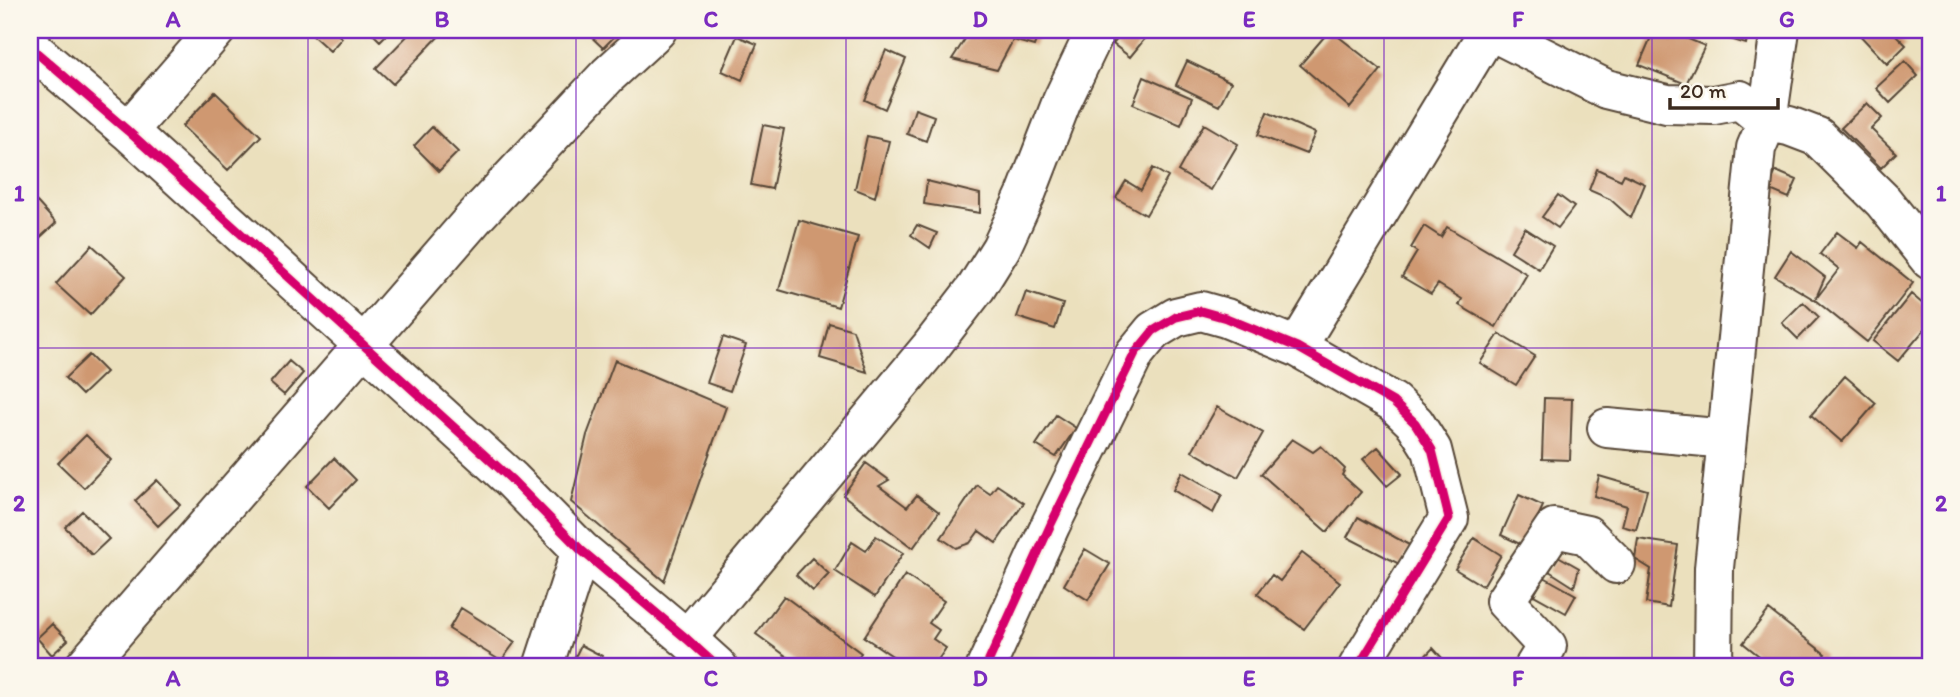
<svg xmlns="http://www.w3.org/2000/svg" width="1960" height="697" font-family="Itim,sans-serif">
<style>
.building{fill:#cf9871}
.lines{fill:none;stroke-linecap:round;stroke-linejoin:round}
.minor-casing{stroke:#554536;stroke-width:42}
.minor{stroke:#fff;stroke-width:38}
.cycleway-casing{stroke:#fbf7ec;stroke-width:13}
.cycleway{stroke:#d6006c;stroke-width:9}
.grid{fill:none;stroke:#7b2cbf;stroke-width:2;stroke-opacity:0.55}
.neatline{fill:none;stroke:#7b2cbf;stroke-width:2.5}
.grid-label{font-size:23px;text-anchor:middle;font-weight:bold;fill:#7b2cbf}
</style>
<rect width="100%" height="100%" fill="#fbf7ec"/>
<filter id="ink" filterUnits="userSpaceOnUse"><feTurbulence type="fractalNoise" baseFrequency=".0143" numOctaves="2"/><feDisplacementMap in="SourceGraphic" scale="14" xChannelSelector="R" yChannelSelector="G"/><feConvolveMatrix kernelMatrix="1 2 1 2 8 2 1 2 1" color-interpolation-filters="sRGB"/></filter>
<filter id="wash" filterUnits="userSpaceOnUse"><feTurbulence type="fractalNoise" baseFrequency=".00686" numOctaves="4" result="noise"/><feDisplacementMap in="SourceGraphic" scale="28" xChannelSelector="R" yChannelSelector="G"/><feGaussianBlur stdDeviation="1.57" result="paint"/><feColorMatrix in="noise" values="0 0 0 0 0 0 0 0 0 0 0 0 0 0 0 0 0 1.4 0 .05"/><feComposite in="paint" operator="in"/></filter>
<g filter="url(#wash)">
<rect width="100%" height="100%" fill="#ebe0bd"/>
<g id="blocks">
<path class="building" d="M315 30H333L342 38 330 51 311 34Z
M369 30H391L380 41Z
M413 30H438L442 33 393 84 376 68Z
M584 30H621L603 48Z
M971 30H1040L1034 46 1013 40 997 70 952 59Z
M1125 30H1152L1130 57 1113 44Z
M1330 30 1381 70 1350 108 1300 65Z
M1654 30H1667L1705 46 1686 84 1639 65Z
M1723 30H1749L1746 44 1721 36Z
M1855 30H1891L1906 45 1887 64Z
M737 36 757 44 742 80 722 71Z
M886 50 906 59 885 109 865 100Z
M1187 61 1231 82 1219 106 1176 85Z
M1905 61 1918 76 1890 103 1876 88Z
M1144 77 1192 98 1181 125 1133 104Z
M215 92 261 136 228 170 182 126Z
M1867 103 1882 118 1871 129 1896 153 1881 168 1841 128Z
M915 109 934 116 926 141 907 134Z
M1267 112 1315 133 1306 154 1258 135Z
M1204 124 1238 144 1211 190 1178 171Z
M763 125 784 129 772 189 751 185Z
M432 127 458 152 439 171 414 146Z
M867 136 889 141 875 197 855 189Z
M1153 168 1168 177 1146 215 1116 198 1126 181 1141 190Z
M1597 169 1621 180 1624 174 1645 184 1631 218 1610 199 1589 190Z
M1776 171 1797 180 1789 198 1768 189Z
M927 181 980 194V213L924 204Z
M1558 195 1574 207 1558 228 1542 217Z
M37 202 56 223 34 243 30 238V208Z
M799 220 858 237 838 307 779 290Z
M917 225 937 233 930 248 911 235Z
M1424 226 1441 237 1447 227 1527 274 1496 327 1459 305 1462 299 1438 284 1431 294 1402 277 1417 252 1411 248Z
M1525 228 1553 246 1539 269 1511 251Z
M1837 232 1858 248 1862 242 1913 283 1867 342 1815 300 1839 269 1820 254Z
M92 245 126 276 90 315 56 284Z
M1791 251 1825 277 1815 300 1775 276Z
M1026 292 1063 304 1055 329 1017 317Z
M1911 294 1930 310V323L1898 361 1873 341Z
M1803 302 1819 317 1798 339 1782 323Z
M829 323 853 330 867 372 820 358Z
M1499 334 1535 356 1516 385 1480 363Z
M723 337 746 345 730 391 707 383Z
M89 355 106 372 82 395 65 378Z
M615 360 726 407 664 581 571 502 587 435Z
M289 361 303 373 284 395 270 383Z
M1845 376 1876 403 1842 442 1811 415Z
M1544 398 1572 399 1570 460 1542 459Z
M1217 407 1263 433 1238 477 1192 451Z
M1056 415 1076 428 1056 457 1036 445Z
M86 435 111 460 84 488 58 463Z
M1292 439 1313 452 1321 446 1345 469 1342 475 1361 492 1327 532 1261 474Z
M1378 447 1402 474 1387 486 1363 459Z
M334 458 356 480 329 508 307 486Z
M866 463 889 480 879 486 907 507 917 495 939 512 913 548 843 495Z
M1182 472 1222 495 1213 513 1173 490Z
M1599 476 1647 490 1636 530 1622 526 1627 506 1594 496Z
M157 480 180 505 158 526 135 501Z
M977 485 990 494 997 485 1024 503 996 543 979 531 970 543 956 548 941 538Z
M1519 495 1543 506 1524 546 1501 535Z
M82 511 109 539 92 555 65 527Z
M1358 517 1411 546 1401 565 1347 537Z
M876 536 903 553 875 597 835 571 852 542 866 551Z
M1474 538 1501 555 1483 586 1455 569Z
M1638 539 1678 545 1669 607 1646 603 1651 569 1635 559Z
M1085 549 1110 564 1088 600 1064 585Z
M1302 553 1340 582 1304 629 1257 594 1272 575 1280 581Z
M1558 556 1579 568 1574 587 1549 571Z
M812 558 829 574 813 591 796 575Z
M905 575 944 601 929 623 939 630 933 639 946 648 933 667H909L864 637Z
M1544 577 1576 595 1566 613 1534 595Z
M784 596 861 653 851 667H801L756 634Z
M461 608 515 642 501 661 449 629Z
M1769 610 1825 654 1815 667H1773L1743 643Z
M52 624 68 640 52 655 37 638Z
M581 645 602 656 596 667H570Z
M1433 648 1443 659 1435 667H1415Z
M416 660 436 667H413Z"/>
</g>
</g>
<g filter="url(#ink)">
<use href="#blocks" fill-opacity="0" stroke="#554536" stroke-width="2"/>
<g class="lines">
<defs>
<path id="minor" d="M1489 30 1606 89 1667 104 1714 105 1740 100 1767 122 1789 126 1818 137 1883 201 1930 260
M30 47 128 131 511 479 581 550 687 639 718 667
M128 131 216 30
M1297 347 1489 30
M1607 428 1727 439
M687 639 929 349 976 288 1001 248 1026 194 1062 101 1096 30
M84 667 474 218 608 75 657 30
M543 667 581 550
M986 667 1051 524 1135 353 1153 331 1176 317 1201 311 1226 318 1297 347 1393 402 1415 423 1432 450 1449 518 1358 667
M1534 667 1547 646 1505 601 1554 528 1587 535 1616 564
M1713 667 1714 568 1756 148 1767 122 1780 30"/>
</defs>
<use href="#minor" class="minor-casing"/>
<use href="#minor" class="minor"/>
<defs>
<path id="cycleway" d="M30 47 128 131 511 479 581 550 687 639 718 667
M986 667 1051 524 1135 353 1153 331 1176 317 1201 311 1226 318 1297 347 1393 402 1415 423 1432 450 1449 518 1358 667"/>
</defs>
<use href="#cycleway" class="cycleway-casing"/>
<use href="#cycleway" class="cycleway"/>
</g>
</g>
<path class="grid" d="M308 30V667M576 30V667M846 30V667M1114 30V667M1384 30V667M1652 30V667M30 348H1930"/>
<rect width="1960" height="697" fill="none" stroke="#fbf7ec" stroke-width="77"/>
<path d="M1670 98v10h108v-10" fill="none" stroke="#3b2a1e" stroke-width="3.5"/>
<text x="1680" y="98" font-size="21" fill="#3b2a1e" stroke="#fbf7ec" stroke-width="5" paint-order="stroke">20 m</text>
<rect x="38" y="38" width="1884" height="620" class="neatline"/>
<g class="grid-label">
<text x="173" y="27">A</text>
<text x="442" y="27">B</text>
<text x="711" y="27">C</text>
<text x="980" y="27">D</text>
<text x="1249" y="27">E</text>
<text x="1518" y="27">F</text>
<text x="1787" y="27">G</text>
<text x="19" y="201">1</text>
<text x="1941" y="201">1</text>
<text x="19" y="511">2</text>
<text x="1941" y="511">2</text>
<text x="173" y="686">A</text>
<text x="442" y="686">B</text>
<text x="711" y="686">C</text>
<text x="980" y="686">D</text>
<text x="1249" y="686">E</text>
<text x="1518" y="686">F</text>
<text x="1787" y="686">G</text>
</g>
</svg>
